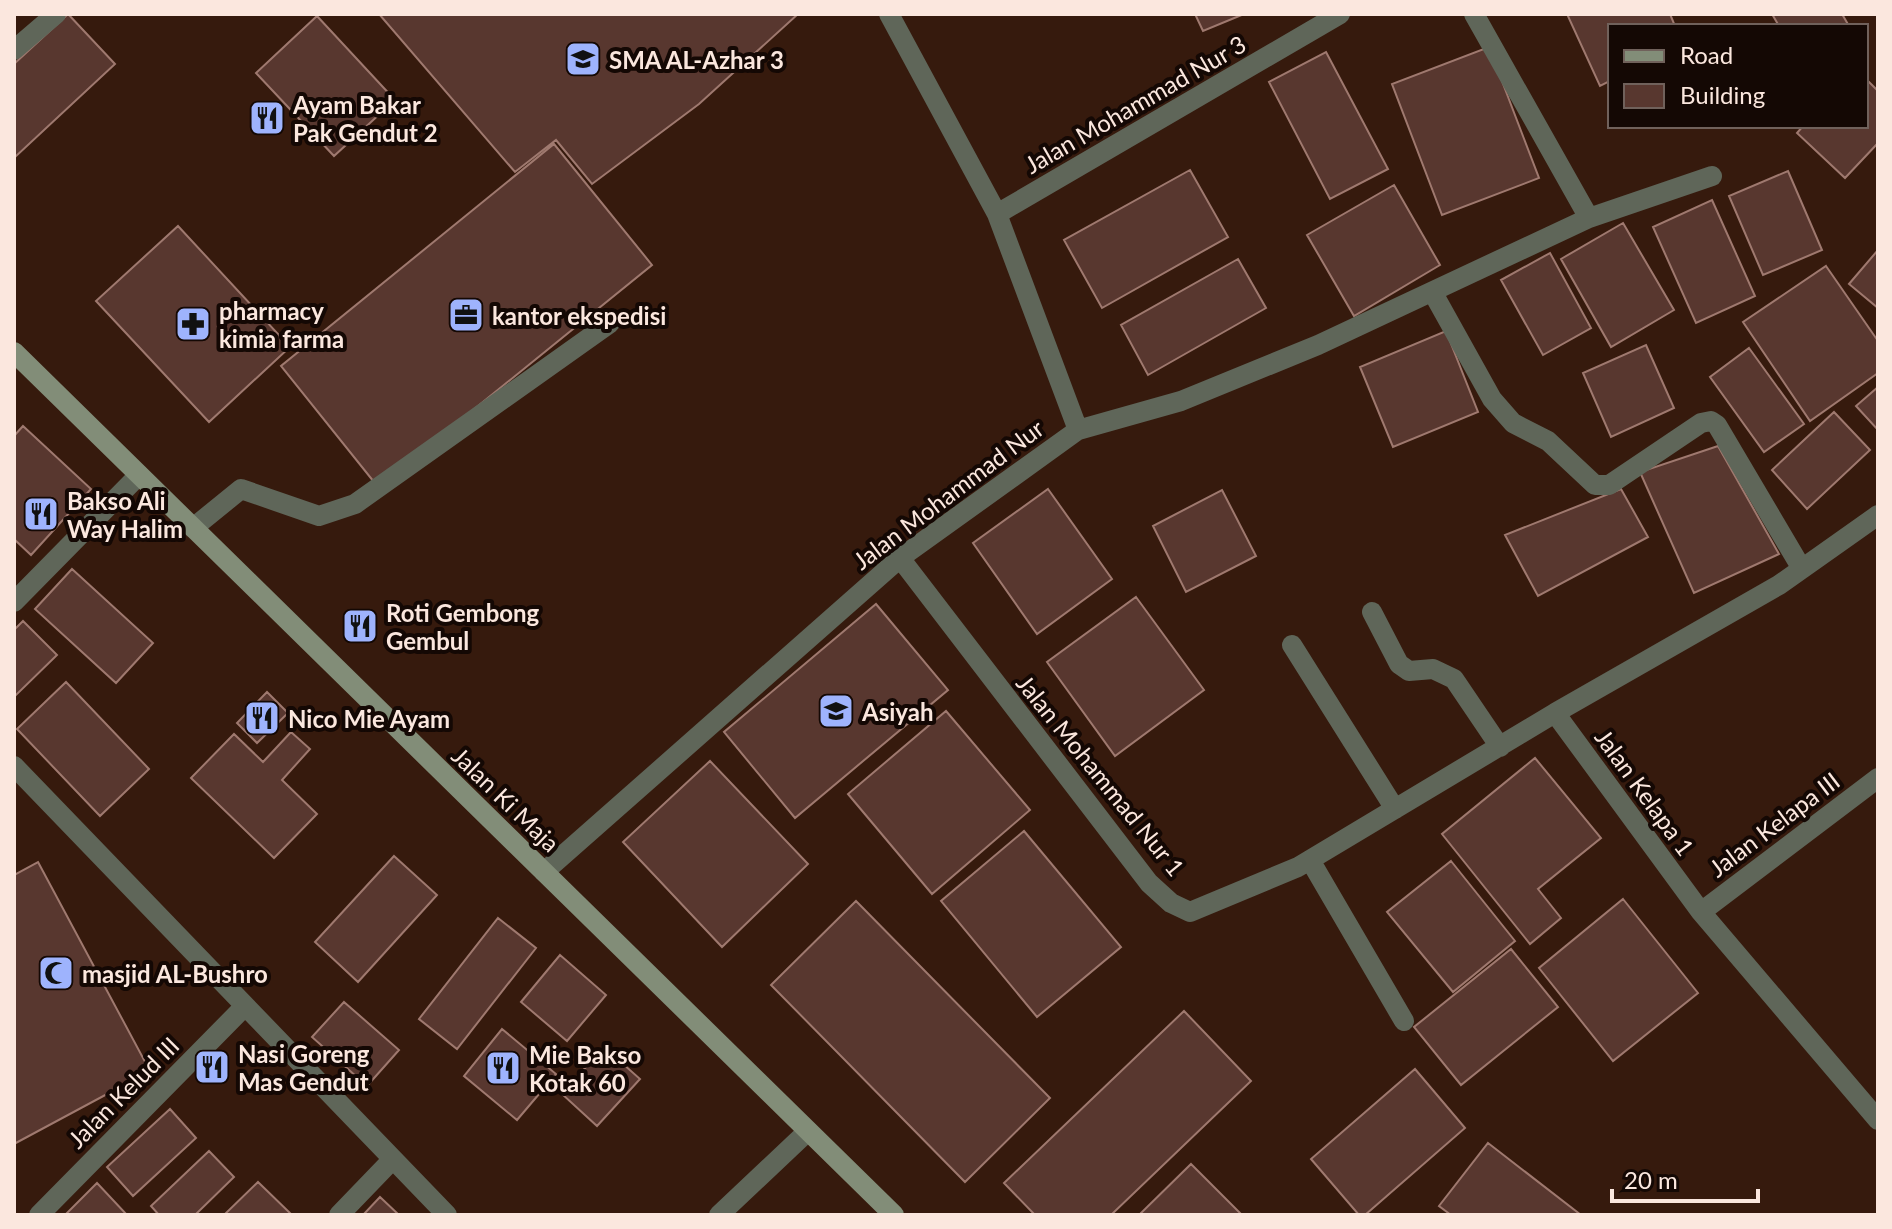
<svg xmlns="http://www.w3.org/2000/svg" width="1892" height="1229" font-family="Lato,sans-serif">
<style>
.building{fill:#58372f;stroke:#9f796f;stroke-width:2}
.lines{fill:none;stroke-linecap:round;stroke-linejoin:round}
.lane{stroke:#5f6659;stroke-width:20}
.street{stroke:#5f6659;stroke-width:20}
.secondary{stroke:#828d78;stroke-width:20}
.labels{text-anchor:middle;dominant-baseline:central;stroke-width:8;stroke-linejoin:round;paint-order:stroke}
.poi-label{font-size:24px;font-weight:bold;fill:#fbe7de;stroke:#140804;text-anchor:start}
.street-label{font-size:24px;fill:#fbe7de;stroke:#140804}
</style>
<rect width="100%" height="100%" fill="#361a0d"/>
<path class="building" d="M68 14 115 64 14 158V64Z
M379 14H798L699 104 592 184 556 140 515 172Z
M1195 14H1244L1203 31Z
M1567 14H1670L1675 26H1610V81L1600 86Z
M1772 14H1842L1849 26H1779Z
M317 16 395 100 334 156 256 73Z
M1489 47 1539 178 1442 215 1392 84Z
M1326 52 1388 169 1330 199 1269 82Z
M1866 79 1878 91V143L1845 178 1797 133 1803 126H1866Z
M554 144 652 265 378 487 281 366Z
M1190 170 1228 237 1102 308 1064 240Z
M1788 171 1822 250 1763 275 1729 196Z
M1394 185 1440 265 1354 316 1307 235Z
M1712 200 1755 296 1696 323 1653 227Z
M1623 223 1674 310 1611 347 1561 259Z
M178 226 290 347 209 422 96 301Z
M1878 250V308L1849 284Z
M1550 253 1591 328 1543 355 1501 280Z
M1238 259 1266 308 1148 375 1121 325Z
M1826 266 1878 341V373L1810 421 1743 322Z
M1446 331 1478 412 1393 447 1360 367Z
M1646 345 1674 408 1611 437 1583 373Z
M1749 348 1804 424 1764 452 1710 377Z
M1878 387V430L1856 406Z
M1834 412 1870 450 1807 509 1772 470Z
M23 426 91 489 31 555 14 539V436Z
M1718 446 1779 554 1694 593 1640 472Z
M1048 489 1112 579 1037 634 973 543Z
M1621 489 1648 537 1538 596 1505 535Z
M1222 490 1256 556 1186 592 1153 526Z
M72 569 153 643 116 683 35 609Z
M1136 597 1204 690 1115 756 1047 662Z
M876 604 948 690 795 818 724 732Z
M23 621 57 655 14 697V630Z
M66 682 149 769 100 816 17 729Z
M267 692 288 713 257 743 237 723Z
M946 711 1030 810 932 894 848 794Z
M291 732 310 749 282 780 317 814 274 858 191 778 234 734 263 762Z
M1535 758 1601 838 1538 889 1561 918 1530 944 1442 834Z
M710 761 808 864 722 947 623 842Z
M1024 831 1121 947 1037 1017 941 901Z
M394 856 437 895 358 982 315 942Z
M1451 861 1515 941 1453 992 1387 912Z
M38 862 150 1071 14 1144V875Z
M1623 899 1698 993 1613 1061 1539 968Z
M856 901 1050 1098 965 1182 771 985Z
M498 918 536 948 457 1049 419 1019Z
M1511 949 1558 1007 1461 1085 1414 1027Z
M560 955 606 995 567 1041 521 1002Z
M344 1002 399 1050 367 1086 312 1037Z
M1184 1011 1251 1081 1111 1215H1035L1004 1183Z
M502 1029 556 1074 517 1120 464 1076Z
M604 1047 640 1079 597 1126 562 1094Z
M1415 1069 1465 1128 1365 1215H1359L1311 1159Z
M170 1109 196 1138 133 1196 107 1167Z
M1488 1143 1581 1215H1451L1439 1206Z
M209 1151 234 1177 195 1215H159L151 1206Z
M1191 1164 1242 1215H1139Z
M258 1182 292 1215H224Z
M97 1183 127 1215H65Z
M380 1197 399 1215H363Z"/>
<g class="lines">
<path class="lane" d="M193 528 241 489 319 516 355 504 610 323"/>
<path class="street" d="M1474 14 1589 218
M14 50 56 14
M997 214 1340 14
M1433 293 1492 399 1513 423 1548 441 1595 485H1609L1701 423 1711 421 1717 425 1802 569
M1078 430 1181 401 1318 345 1589 218 1712 176
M900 558 1149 883 1171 903 1190 912 1298 867 1555 713 1701 912 1878 1120
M14 602 139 475
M1372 612 1399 664 1409 671 1433 669 1454 679 1500 747
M1292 645 1395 809
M1555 713 1779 585 1878 515
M14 766 447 1215
M1310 860 1404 1021
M544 872 900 558 1078 430 997 214 889 14
M1701 912 1878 778
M39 1215 245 1006
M339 1215 392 1160
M719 1215 808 1131"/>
<path class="secondary" d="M14 352 894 1215"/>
</g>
<defs>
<symbol id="school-square" viewBox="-11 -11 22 22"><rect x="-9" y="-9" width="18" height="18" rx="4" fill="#9eb3fd" stroke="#140804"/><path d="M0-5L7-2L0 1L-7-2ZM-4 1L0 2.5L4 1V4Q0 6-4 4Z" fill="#111"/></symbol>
<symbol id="restaurant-square" viewBox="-11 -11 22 22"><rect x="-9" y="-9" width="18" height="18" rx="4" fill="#9eb3fd" stroke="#140804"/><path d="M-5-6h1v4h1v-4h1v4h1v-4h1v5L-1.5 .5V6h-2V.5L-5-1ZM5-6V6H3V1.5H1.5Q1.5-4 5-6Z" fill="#111"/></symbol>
<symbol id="office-square" viewBox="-11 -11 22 22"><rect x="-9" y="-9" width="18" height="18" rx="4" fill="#9eb3fd" stroke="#140804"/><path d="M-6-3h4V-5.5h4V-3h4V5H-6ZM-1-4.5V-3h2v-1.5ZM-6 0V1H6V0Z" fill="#111"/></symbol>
<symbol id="pharmacy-square" viewBox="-11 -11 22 22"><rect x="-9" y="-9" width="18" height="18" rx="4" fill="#9eb3fd" stroke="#140804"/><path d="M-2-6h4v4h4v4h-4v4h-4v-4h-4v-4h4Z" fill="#111"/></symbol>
<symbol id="mosque-square" viewBox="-11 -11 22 22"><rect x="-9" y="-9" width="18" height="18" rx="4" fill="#9eb3fd" stroke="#140804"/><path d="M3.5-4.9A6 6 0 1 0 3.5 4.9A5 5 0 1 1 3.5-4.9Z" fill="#111"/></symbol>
</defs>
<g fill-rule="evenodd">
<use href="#school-square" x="563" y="39" width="40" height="40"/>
<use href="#restaurant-square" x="247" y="98" width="40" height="40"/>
<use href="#office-square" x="446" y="295" width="40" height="40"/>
<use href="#pharmacy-square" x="173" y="304" width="40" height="40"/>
<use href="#restaurant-square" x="21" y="494" width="40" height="40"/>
<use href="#restaurant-square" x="340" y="606" width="40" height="40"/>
<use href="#school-square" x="816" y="691" width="40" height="40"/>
<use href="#restaurant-square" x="242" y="698" width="40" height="40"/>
<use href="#mosque-square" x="36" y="953" width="40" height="40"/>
<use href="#restaurant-square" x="192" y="1047" width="40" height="40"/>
<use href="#restaurant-square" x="483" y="1048" width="40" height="40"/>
</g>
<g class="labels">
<g class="poi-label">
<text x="609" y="59">SMA AL-Azhar 3</text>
<text x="293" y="104">Ayam Bakar<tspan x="293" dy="28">Pak Gendut 2</tspan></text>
<text x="219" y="310">pharmacy<tspan x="219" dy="28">kimia farma</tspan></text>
<text x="492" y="315">kantor ekspedisi</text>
<text x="67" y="500">Bakso Ali<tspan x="67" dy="28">Way Halim</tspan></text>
<text x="386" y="612">Roti Gembong<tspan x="386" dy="28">Gembul</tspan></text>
<text x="862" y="711">Asiyah</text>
<text x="288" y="718">Nico Mie Ayam</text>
<text x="82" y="973">masjid AL-Bushro</text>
<text x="238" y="1053">Nasi Goreng<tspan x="238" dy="28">Mas Gendut</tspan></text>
<text x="529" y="1054">Mie Bakso<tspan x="529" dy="28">Kotak 60</tspan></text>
</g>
<g class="street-label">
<text transform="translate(1135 104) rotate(-30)">Jalan Mohammad Nur 3</text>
<text transform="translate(948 494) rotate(-37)">Jalan Mohammad Nur</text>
<text transform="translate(1101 775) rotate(51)">Jalan Mohammad Nur 1</text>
<text transform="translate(1645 792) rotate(54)">Jalan Kelapa 1</text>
<text transform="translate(506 799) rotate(44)">Jalan Ki Maja</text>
<text transform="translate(1774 824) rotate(-37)">Jalan Kelapa III</text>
<text transform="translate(123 1092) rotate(-45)">Jalan Kelud III</text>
</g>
</g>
<rect width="1892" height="1229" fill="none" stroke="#fbe7de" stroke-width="32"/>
<rect x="1608" y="24" width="260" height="104" fill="#140804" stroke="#70615b" stroke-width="2"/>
<rect x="1624" y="50" width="40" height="12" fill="#828d78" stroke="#70615b" stroke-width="2"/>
<text x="1680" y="64" font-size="24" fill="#fbe7de">Road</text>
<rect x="1624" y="84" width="40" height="24" fill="#58372f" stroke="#70615b" stroke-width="2"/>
<text x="1680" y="104" font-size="24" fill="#fbe7de">Building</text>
<path d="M1612 1189v12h146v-12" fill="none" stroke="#fbe7de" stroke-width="4"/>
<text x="1624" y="1189" font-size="24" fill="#fbe7de" stroke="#140804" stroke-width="6" paint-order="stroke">20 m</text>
</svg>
